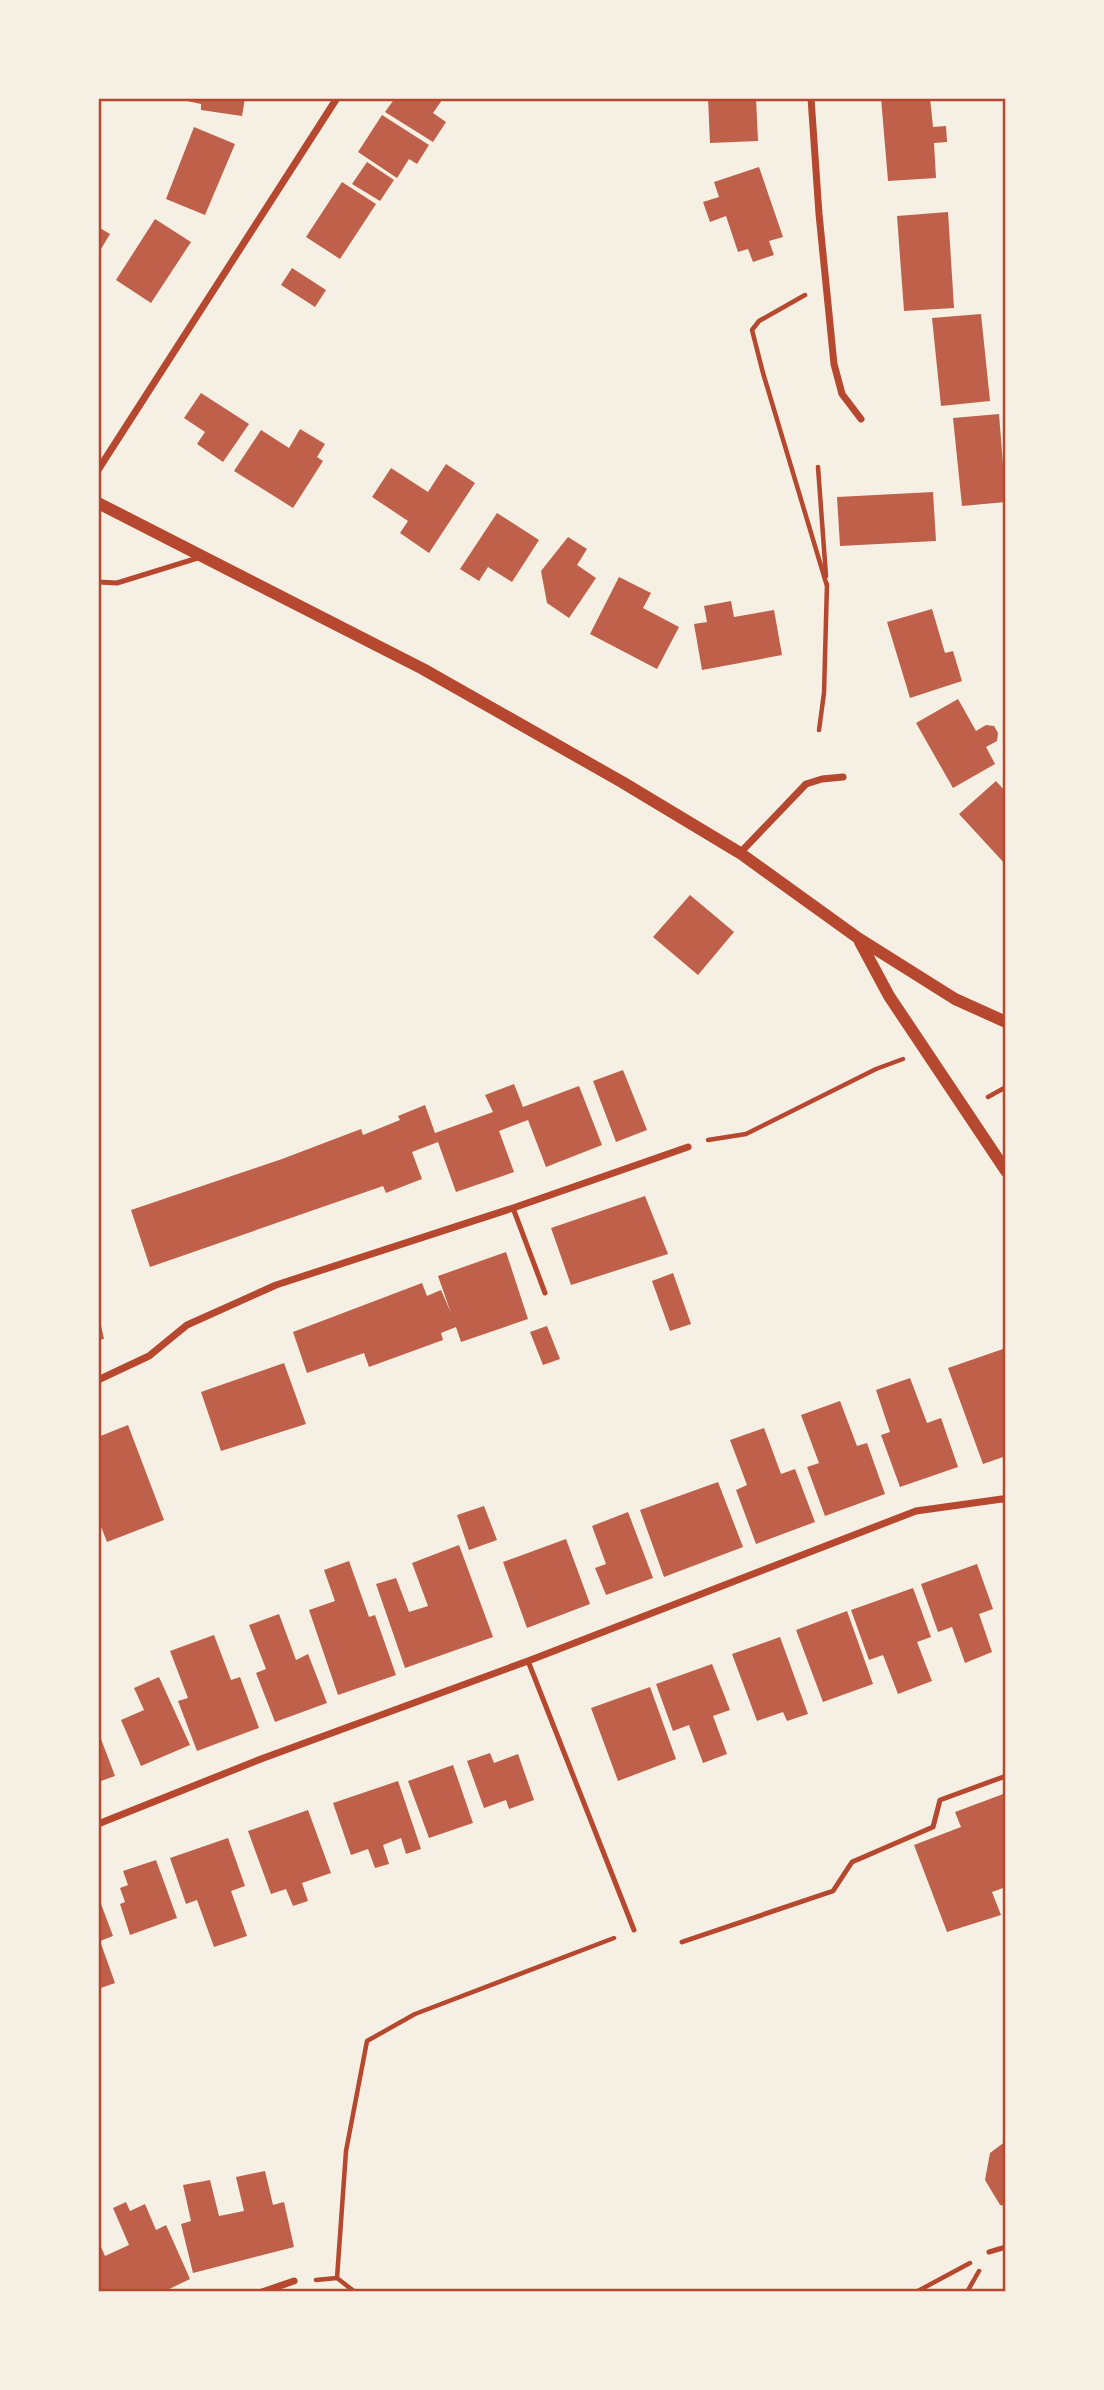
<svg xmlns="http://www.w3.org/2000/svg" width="1104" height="2390" font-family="Karla,sans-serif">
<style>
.building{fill:#bf614a}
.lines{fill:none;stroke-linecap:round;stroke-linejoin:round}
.path{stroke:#b5482f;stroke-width:4.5}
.service{stroke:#b5482f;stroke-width:5}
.minor{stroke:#b5482f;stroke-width:7}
.tertiary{stroke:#b5482f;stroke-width:12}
.neatline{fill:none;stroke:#b5482f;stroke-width:2.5}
</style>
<rect width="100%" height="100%" fill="#f6efe4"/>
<path class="building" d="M173 98H245L242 116 201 110V104Z
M395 98H439L442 100 433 113 446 122 433 142 385 112Z
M708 98H756L758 141 710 143Z
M881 98H930L933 127 946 126 947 142 934 143 936 178 888 181Z
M382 115 429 145 417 164 409 159 397 178 358 152Z
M194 127 235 144 205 215 166 199Z
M367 162 394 180 380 201 352 184Z
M759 167 783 237 769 241 774 255 753 262 748 249 738 252 726 216 710 222 703 202 719 197 714 182Z
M342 182 376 204 340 259 306 237Z
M948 212 954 308 904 311 897 216Z
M155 219 191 242 151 303 116 280Z
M98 227 110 234 98 254Z
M292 268 326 290 315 307 281 285Z
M981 314 990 401 941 406 932 318Z
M201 393 249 424 223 462 197 444 205 432 184 418Z
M999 414 1006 502 962 506 953 418Z
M300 429 325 444 317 457 323 461 293 508 234 471 261 430 289 448Z
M446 464 475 483 429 553 400 533 408 521 372 497 391 468 428 492Z
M933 492 936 541 840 546 837 497Z
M497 513 539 540 512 582 488 567 479 581 460 569Z
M568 537 587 549 577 565 596 578 569 618 547 603 541 571Z
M619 577 651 593 643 608 679 627 657 669 590 634Z
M731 601 734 617 774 610 782 655 702 670 694 624 707 622 704 606Z
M932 609 945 653 953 651 962 681 910 698 887 622Z
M958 699 976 731 986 725 994 726 998 733 997 741 986 747 995 764 953 788 916 723Z
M996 781 1006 792V865L959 814Z
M690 895 734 932 698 975 653 937Z
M623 1070 647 1130 616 1142 593 1081Z
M514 1084 523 1107 579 1086 602 1145 546 1167 528 1120 499 1131 514 1172 456 1192 438 1142 412 1152 422 1179 386 1193 383 1186 150 1267 131 1210 282 1159 361 1129 363 1135 400 1120 398 1116 425 1105 435 1133 493 1112 485 1095Z
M645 1196 668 1254 571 1285 551 1228Z
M506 1252 528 1319 461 1342 456 1327 441 1333 443 1340 369 1367 364 1353 307 1373 293 1332 422 1283 427 1296 441 1290 451 1313 438 1276Z
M673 1273 691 1324 670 1331 652 1281Z
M99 1316 104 1339 98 1340V1317Z
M547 1326 560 1359 543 1365 530 1332Z
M1003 1349 1006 1358V1456L983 1464 948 1368Z
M284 1363 306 1424 221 1451 201 1392Z
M910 1378 927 1423 941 1418 958 1467 900 1487 881 1435 890 1432 876 1390Z
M840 1401 857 1446 867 1443 885 1494 825 1516 807 1467 819 1463 801 1415Z
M128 1425 164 1520 107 1542 98 1519V1437Z
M764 1428 781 1474 795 1469 815 1522 756 1544 736 1490 747 1485 730 1440Z
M718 1482 743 1547 664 1577 640 1510Z
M484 1506 497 1540 469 1550 457 1515Z
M628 1512 653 1578 606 1595 595 1568 606 1564 592 1526Z
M566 1539 590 1604 527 1628 503 1562Z
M459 1545 493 1637 405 1668 376 1584 396 1578 409 1612 428 1606 412 1563Z
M349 1561 369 1617 375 1615 396 1675 338 1695 309 1610 335 1601 324 1570Z
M977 1564 993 1609 979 1614 992 1652 965 1663 952 1627 938 1632 921 1584Z
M913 1588 931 1637 917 1642 932 1681 898 1694 883 1655 869 1660 851 1610Z
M847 1611 873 1684 823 1702 796 1630Z
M279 1614 296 1660 308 1654 327 1703 275 1722 256 1673 266 1669 249 1625Z
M214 1635 231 1680 240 1677 259 1728 197 1751 178 1701 188 1698 170 1651Z
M780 1637 808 1714 787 1721 783 1712 757 1721 732 1654Z
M712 1664 730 1710 713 1716 727 1754 703 1763 689 1725 673 1731 656 1684Z
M159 1677 190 1745 141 1766 121 1720 144 1710 134 1688Z
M650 1687 676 1759 618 1781 591 1708Z
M98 1731 115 1776 98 1782Z
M490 1753 494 1763 518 1754 534 1800 509 1809 506 1800 484 1808 467 1761Z
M453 1765 473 1823 429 1838 408 1781Z
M398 1781 421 1849 406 1854 401 1838 383 1845 389 1864 375 1868 368 1849 351 1855 333 1803Z
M1006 1793V1887L992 1892 1001 1915 947 1932 914 1845 961 1827 955 1812Z
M308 1810 331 1873 302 1883 308 1901 293 1906 286 1889 271 1894 248 1831Z
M228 1838 245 1886 231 1891 247 1936 214 1947 197 1900 186 1904 170 1858Z
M156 1860 177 1918 130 1935 120 1904 125 1902 120 1888 128 1885 123 1871Z
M98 1896 113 1936 100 1941 115 1983 98 1989Z
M1006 2141V2206L1000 2205 985 2180 990 2153Z
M265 2171 273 2205 284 2202 294 2247 193 2273 181 2224 191 2221 183 2185 210 2180 219 2216 244 2211 236 2177Z
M126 2202 130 2211 145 2204 156 2230 166 2225 190 2279 163 2292H98V2240L105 2256 129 2245 113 2208Z"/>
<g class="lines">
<path class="path" d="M805 295 759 321 752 330 763 373 827 586
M818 467 826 576
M819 730 824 693 827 584
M988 1097 1006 1087
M708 1140 746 1134 876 1069 903 1059
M337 2278 346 2151 367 2041 415 2014 614 1938
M316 2280 337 2278 355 2292
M916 2292 970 2263
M967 2292 979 2271"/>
<path class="service" d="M98 582 117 583 201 557
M513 1208 545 1293
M528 1661 634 1930
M682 1942 833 1891 852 1862 933 1827 940 1800 1006 1776
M989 2252 1006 2247"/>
<path class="minor" d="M811 98 819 214 834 364 842 394 861 419
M98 470 337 98
M740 853 806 784 822 779 843 777
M98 1380 149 1356 187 1325 276 1285 513 1208 688 1147
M98 1824 261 1759 528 1661 916 1511 1002 1499 1006 1500
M262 2292 294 2281"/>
<path class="tertiary" d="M98 503 423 669 622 782 740 853 858 938 955 999 1006 1022
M860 942 889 996 1006 1171"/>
</g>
<rect width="1104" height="2390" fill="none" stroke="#f6efe4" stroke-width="200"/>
<rect x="100" y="100" width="904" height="2190" class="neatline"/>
</svg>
